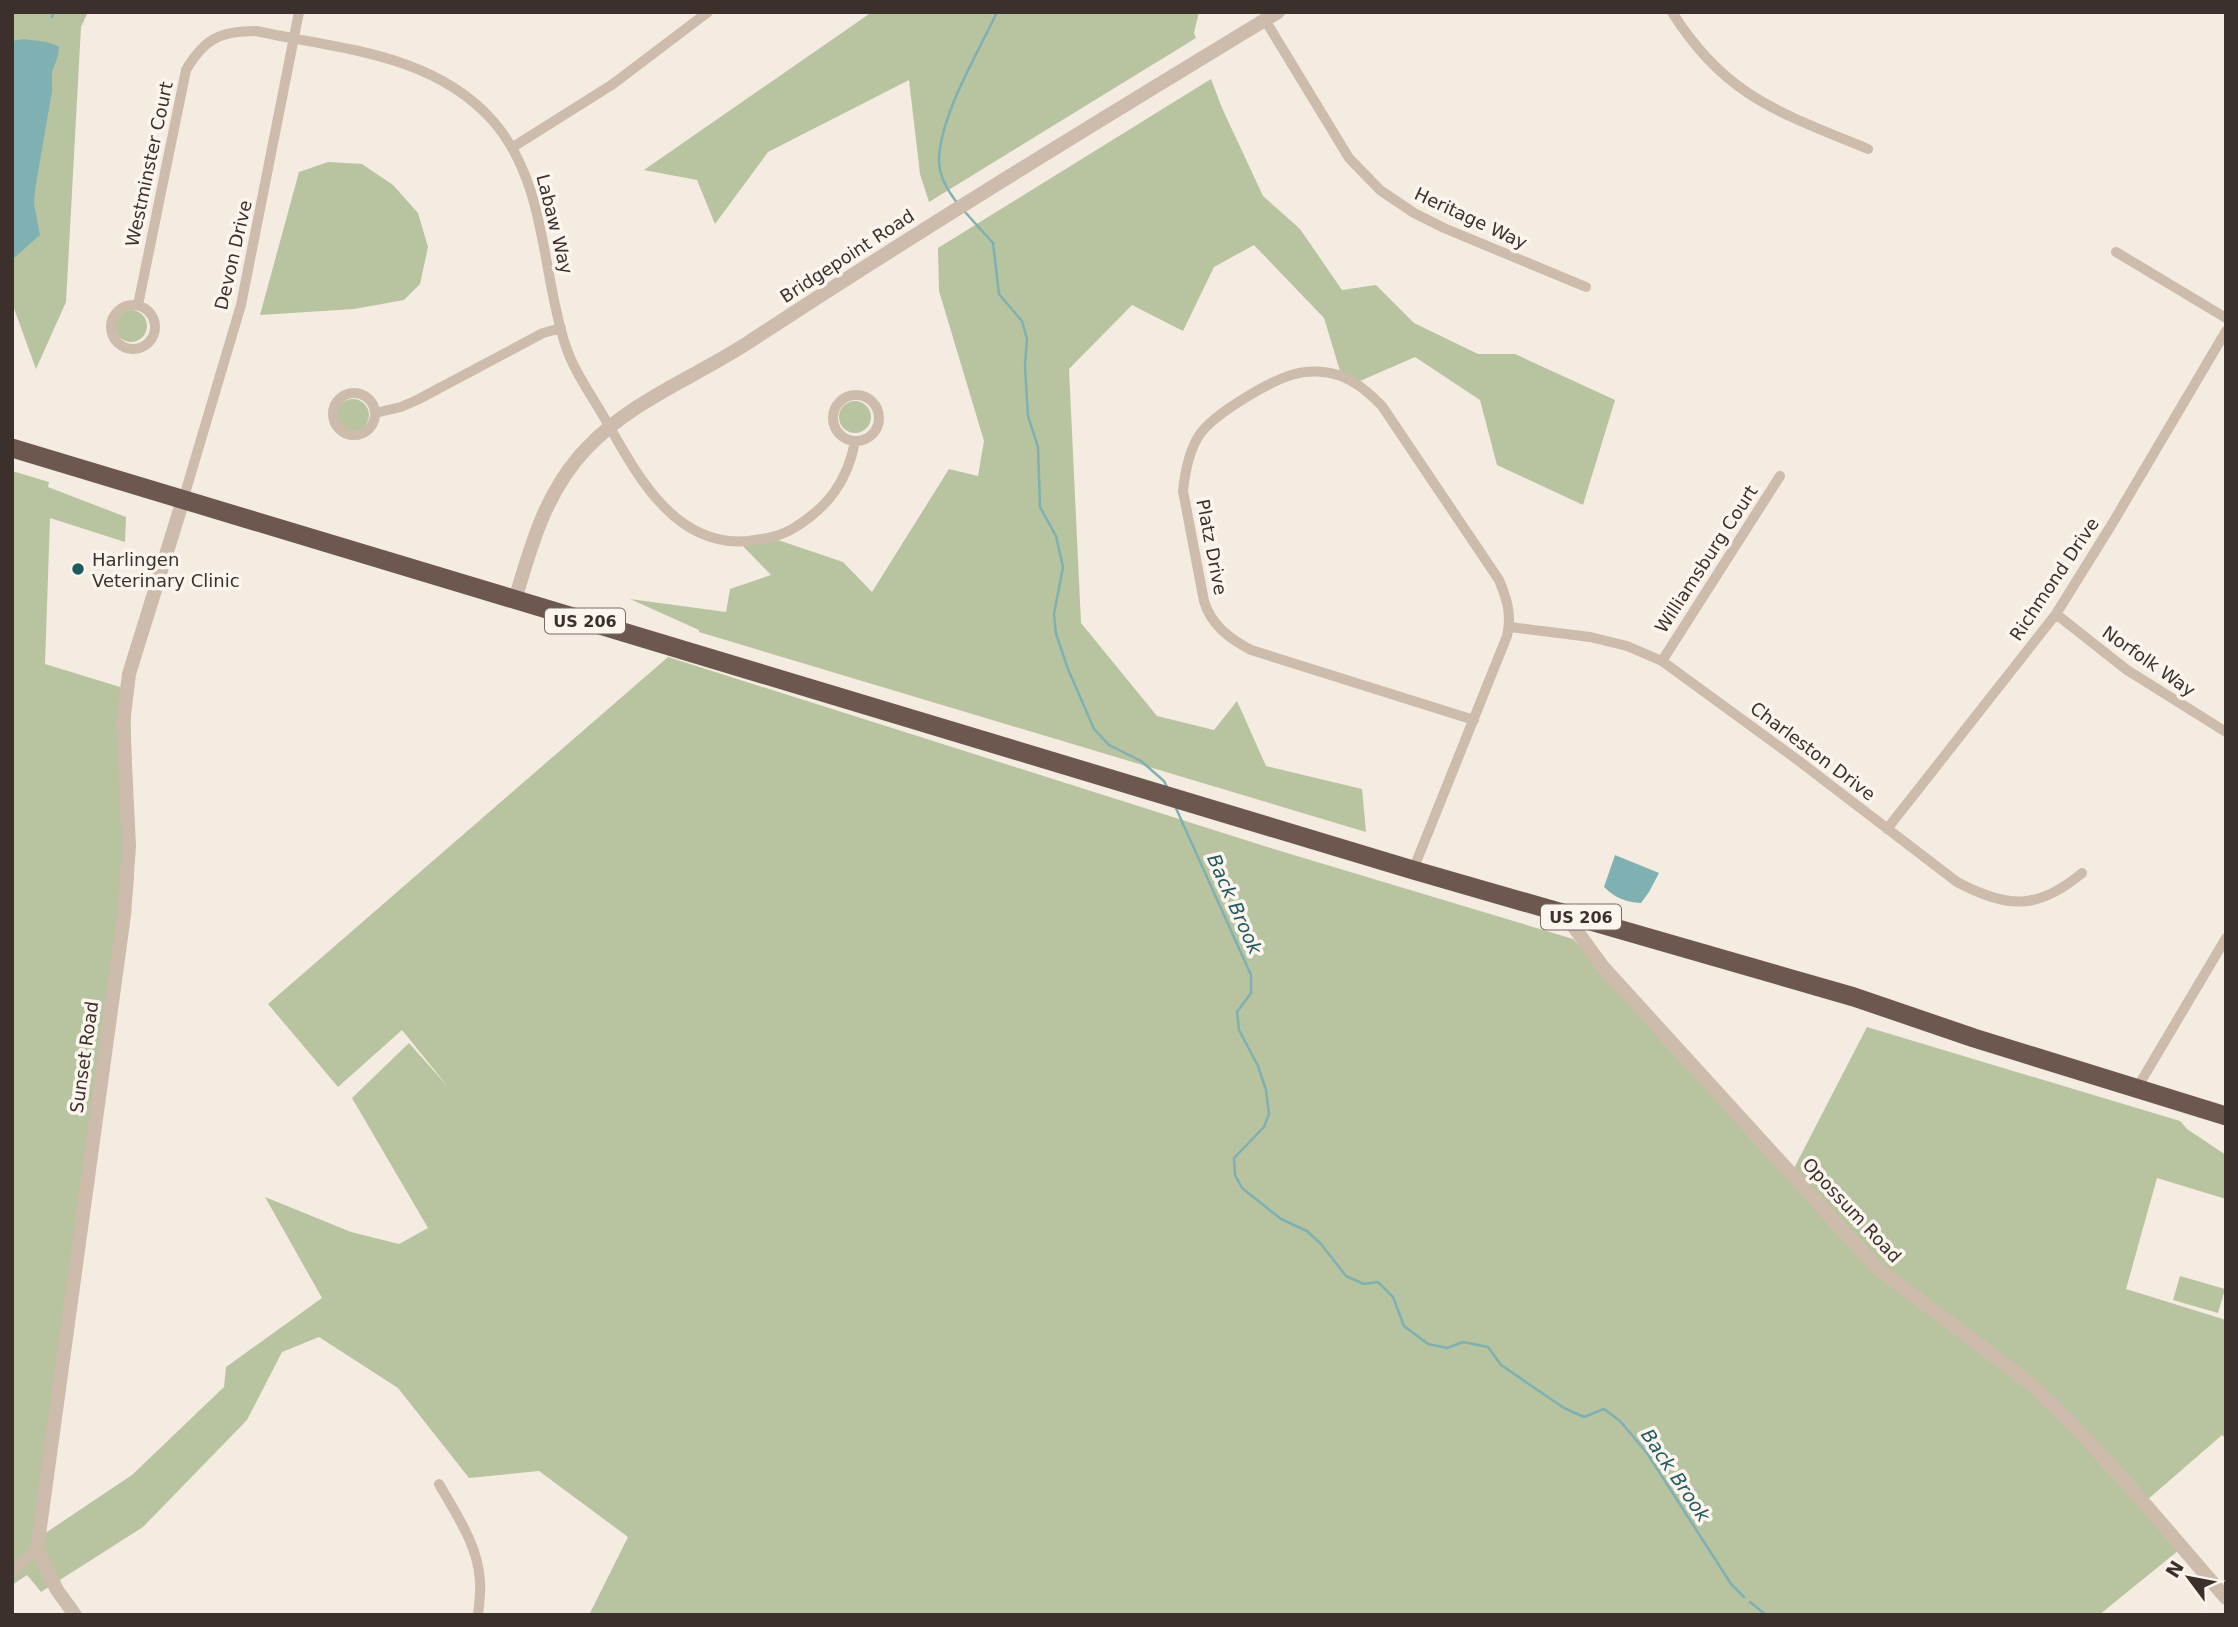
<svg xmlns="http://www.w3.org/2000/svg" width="2238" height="1627" font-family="'DejaVu Sans',sans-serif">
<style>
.green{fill:#b8c4a0}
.water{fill:#7fb0b2}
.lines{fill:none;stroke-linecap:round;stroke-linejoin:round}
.stream{stroke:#7fb0b2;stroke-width:2.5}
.minor{stroke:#cdbbac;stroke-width:10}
.tertiary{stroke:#cdbbac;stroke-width:14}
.trunk{stroke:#6c584f;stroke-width:19}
.poi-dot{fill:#1f5a5e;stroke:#fbf5ee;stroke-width:2.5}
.labels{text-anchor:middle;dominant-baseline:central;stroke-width:7;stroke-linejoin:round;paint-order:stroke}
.shield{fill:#fbf5ee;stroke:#756b66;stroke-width:2}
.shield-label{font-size:16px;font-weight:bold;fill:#3b302b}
.street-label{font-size:18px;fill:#3b302b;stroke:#fbf5ee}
.poi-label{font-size:18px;fill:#3b302b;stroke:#fbf5ee;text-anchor:start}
.water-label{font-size:19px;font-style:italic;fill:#1f5a5e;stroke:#fbf5ee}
</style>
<rect width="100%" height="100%" fill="#f4ebe1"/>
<path class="green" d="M12 12H88L81 27 66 302 36 369 12 303Z
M872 12H1199L1194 33 1196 38 929 202 920 174 909 80 768 152 715 224 697 180 644 170Z
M1211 79 1222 108 1263 196 1300 229 1342 290 1376 285 1414 323 1478 354H1515L1615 400 1583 505 1497 465 1480 400 1415 357 1360 381 1340 371 1324 318 1254 245 1214 267 1183 331 1132 305 1069 369 1081 623 1157 716 1214 730 1237 701 1266 766 1362 789 1366 832 699 632V630L630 599 726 612 730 589 771 575 737 540 769 537 843 562 872 592 949 469 978 476 984 441 939 291 938 248Z
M328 162 362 164 393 185 418 213 428 247 420 284 404 300 354 309 260 315 299 172Z
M115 326a16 16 0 1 1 32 0a16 16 0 1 1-32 0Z
M337 415a16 16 0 1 1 32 0a16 16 0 1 1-32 0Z
M839 417a16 16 0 1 1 32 0a16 16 0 1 1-32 0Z
M12 471 49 482 48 487 126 517 125 542 50 518 45 664 130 690 134 873 133 889 35 1540 132 1475 224 1387 226 1367 322 1298 265 1197 351 1232 399 1244 428 1228 352 1098 409 1043 449 1088 402 1030 338 1087 268 1004 668 657 1277 850 1573 939 1790 1176 1867 1027 2180 1121 2187 1129 2226 1155V1199L2157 1178 2126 1289 2226 1320V1439L2222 1435 2139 1507 2179 1550 2099 1615H589L628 1537 539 1471 469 1478 398 1388 319 1337 282 1352 247 1420 143 1527 41 1592 27 1575 12 1585Z
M2180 1276 2225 1289 2218 1313 2173 1300Z"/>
<path class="water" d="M24 39C35 41 50 41 59 47L58 56 52 72V91L35 190 34 204 40 235 14 258 12 41Z
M1615 855 1659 873 1649 892 1641 903C1626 902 1615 898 1604 887Z"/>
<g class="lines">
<path class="stream" d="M52 17 54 12
M958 204C948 191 939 177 939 160 940 115 978 53 997 12
M965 212 993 243 999 294 1022 321 1027 339 1025 366 1028 416 1038 447 1040 507 1056 536 1063 567 1054 614 1056 634 1068 669 1094 729 1109 745 1141 761 1164 781 1167 787
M1175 806 1251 975V993L1237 1012 1239 1030 1258 1066 1266 1090 1269 1114 1264 1127 1234 1158 1235 1175 1242 1188 1281 1219 1307 1231 1321 1244 1346 1276 1364 1284 1378 1282 1393 1297 1404 1326 1428 1344 1447 1348 1463 1342 1488 1347 1501 1365 1564 1408 1584 1417 1604 1409 1620 1421 1647 1453 1731 1584 1744 1597
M1750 1602 1766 1615"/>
<path class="minor" d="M1672 12C1725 97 1781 113 1868 149
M1265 20 1349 158 1380 190 1414 213 1444 228 1586 287
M513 147 613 84 708 12
M2116 252 2226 318
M138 305 186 70C204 39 220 31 256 31 339 49 433 53 493 121 547 183 541 270 565 344 574 372 591 394 605 419 636 473 674 548 748 541 764 539 779 537 794 528 828 507 847 482 855 442
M111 327a22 22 0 1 1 44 0a22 22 0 1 1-44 0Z
M333 414a21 21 0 1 1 42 0a21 21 0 1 1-42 0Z
M833 418a23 23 0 1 1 46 0a23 23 0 1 1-46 0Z
M375 413 401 407 417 400 543 333 561 328
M183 500 241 305 299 12
M2056 614 2127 670 2226 732
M1510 627 1590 637 1627 646 1662 661 1799 761 1957 882C2008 909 2038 910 2082 873
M1662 661 1780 476
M1887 829 2056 614 2112 524 2226 331
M1413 870 1507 636C1512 615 1507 599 1499 580L1382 406C1369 393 1356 381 1338 375 1326 371 1308 370 1295 374 1271 380 1214 414 1200 434 1189 450 1185 472 1183 491L1204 601C1211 625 1230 639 1251 650L1474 720
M2137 1088 2226 938
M439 1484C456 1514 478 1545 480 1581 481 1592 479 1604 478 1615
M12 1571 37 1549"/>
<path class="tertiary" d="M515 600C531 545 546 491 586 449 632 400 694 378 749 342 923 228 1100 120 1278 12
M1563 912 1603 967 1877 1268 2028 1382C2100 1447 2162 1525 2226 1598
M75 1615 57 1590 37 1549 124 915 129 846 123 723 129 674 183 500"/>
<path class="trunk" d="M12 448 1413 870 1854 997 1974 1038 2226 1116"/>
</g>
<circle class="poi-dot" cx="78" cy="569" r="7"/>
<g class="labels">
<g class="shield">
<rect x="545" y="608.5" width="80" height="25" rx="5"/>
<rect x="1541" y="904.5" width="80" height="25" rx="5"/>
</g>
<g class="shield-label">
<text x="585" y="621">US 206</text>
<text x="1581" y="917">US 206</text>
</g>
<g class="street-label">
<text transform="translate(149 164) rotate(-78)">Westminster Court</text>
<text transform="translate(1471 218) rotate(25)">Heritage Way</text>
<text transform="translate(555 224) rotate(76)">Labaw Way</text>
<text transform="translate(233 255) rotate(-77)">Devon Drive</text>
<text transform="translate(847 256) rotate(-33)">Bridgepoint Road</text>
<text transform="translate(1212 547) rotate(79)">Platz Drive</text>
<text transform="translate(1706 559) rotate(-57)">Williamsburg Court</text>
<text transform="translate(2054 579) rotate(-56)">Richmond Drive</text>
<text transform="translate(2149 661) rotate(35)">Norfolk Way</text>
<text transform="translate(1813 751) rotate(37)">Charleston Drive</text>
<text transform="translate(84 1057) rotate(-82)">Sunset Road</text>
<text transform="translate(1852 1210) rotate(47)">Opossum Road</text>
</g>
<g class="poi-label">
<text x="92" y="559">Harlingen<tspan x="92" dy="21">Veterinary Clinic</tspan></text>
</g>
<g class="water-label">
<text transform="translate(1235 904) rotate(66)">Back Brook</text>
<text transform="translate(1676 1475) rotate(56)">Back Brook</text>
</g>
</g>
<rect width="2238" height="1627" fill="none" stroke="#3b302b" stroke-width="28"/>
<g transform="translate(2189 1578) rotate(302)" stroke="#fbf5ee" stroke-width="5" paint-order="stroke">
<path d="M0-5L12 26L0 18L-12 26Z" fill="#3b302b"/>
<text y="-10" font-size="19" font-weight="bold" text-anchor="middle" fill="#3b302b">N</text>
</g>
</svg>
